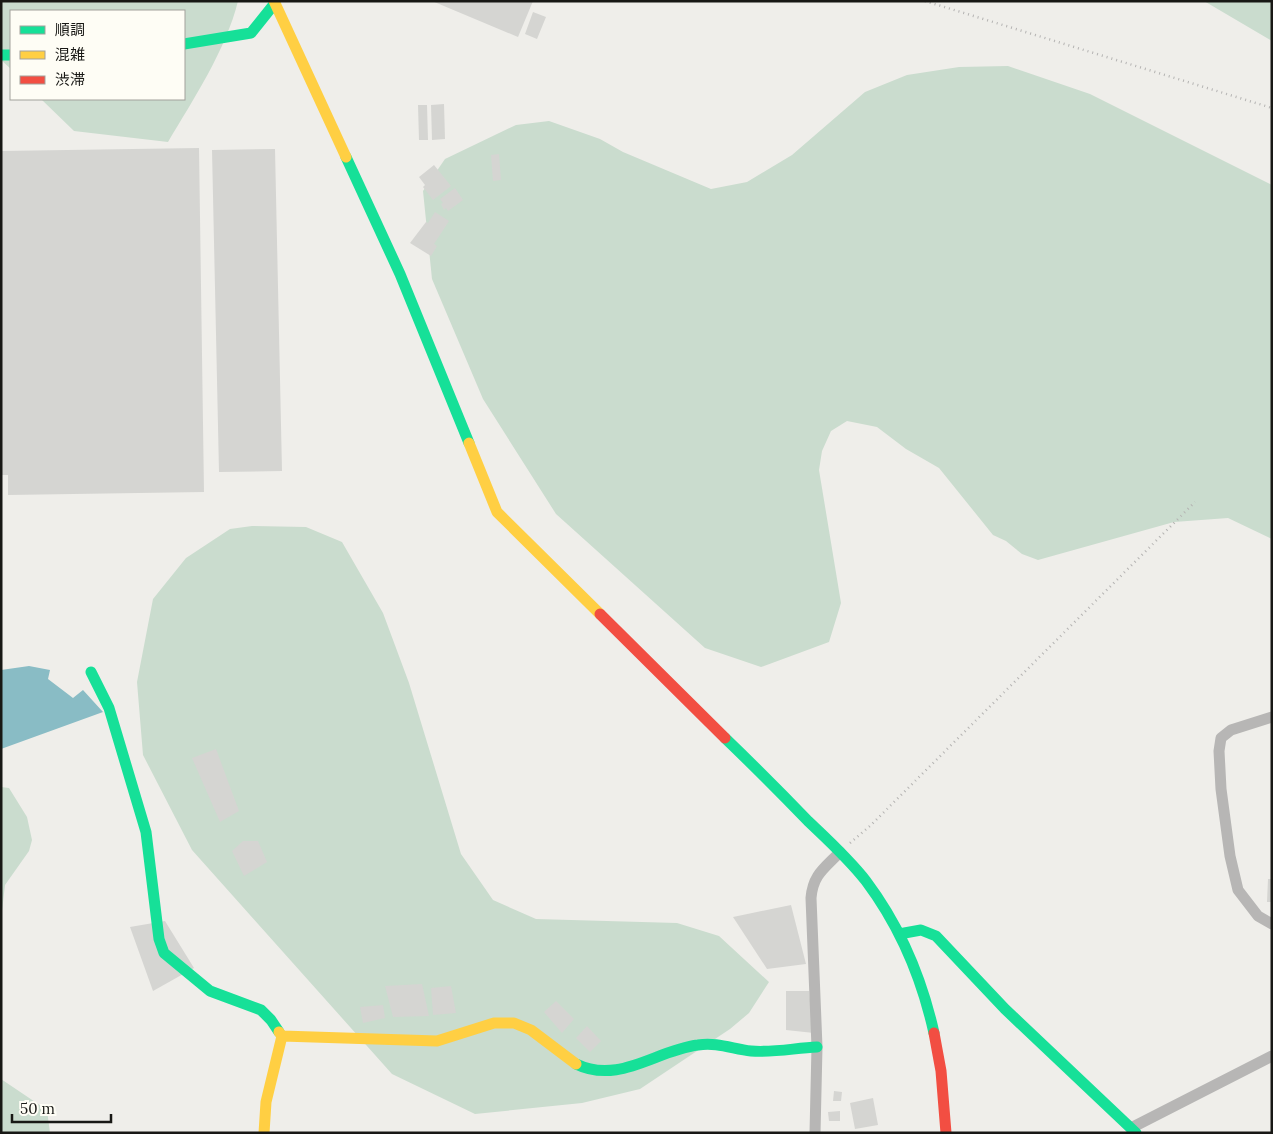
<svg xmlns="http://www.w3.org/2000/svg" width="1273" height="1134" font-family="Lora,'Noto Sans JP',serif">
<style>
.green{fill:#cadcce}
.water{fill:#89bcc5}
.building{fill:#d5d5d2}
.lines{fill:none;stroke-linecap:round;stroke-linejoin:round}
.path{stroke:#b4b3b2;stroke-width:2.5;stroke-dasharray:1 4;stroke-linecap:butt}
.street{stroke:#b7b6b5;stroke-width:11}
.fast{stroke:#16e098;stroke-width:11}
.slow{stroke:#ffcf43;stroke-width:11}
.jam{stroke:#f24e42;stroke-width:11}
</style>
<rect width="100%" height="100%" fill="#efeeea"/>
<path class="green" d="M1 1H238C226 50 193 100 168 142L74 131 41 99H184V11H11V69L1 60Z
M1204 1H1272V41Z
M1008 66 1090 94 1272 185V539L1228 518 1174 522 1038 560 1022 554 1006 541 993 535 939 468 906 449 877 427 847 421 831 431 822 451 819 470 841 603 829 642 761 667 705 648 556 514 483 399 432 279 423 191 445 159 516 125 549 121 600 139 623 152 711 189 747 182 792 155 865 92 907 75 959 67Z
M252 526 306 527 342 542 383 613 409 683 461 854 493 900 536 919 677 923 719 936 769 982 749 1013 730 1029 640 1089 582 1103 475 1114 392 1074 192 850 143 755 137 682 153 599 186 558 230 529Z
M1 787 9 788 27 817 32 840 29 851 5 885 1 919Z
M1 1079 47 1110 50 1133H1Z"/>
<path class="water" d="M29 666 50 670 48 679 73 698 83 690 103 712 1 749V670Z"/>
<path class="building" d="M432 1H533L518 37Z
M533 12 546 17 537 39 525 34Z
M444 104 445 139 432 140 431 105Z
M418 105H427L428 140H419Z
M199 148 204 492 8 495V475H1V151Z
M275 149 282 471 219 472 212 150Z
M499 154 501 180 493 181 491 155Z
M434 165 451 186 433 200 423 187 425 185 419 177Z
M455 188 463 200 448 211 446 208 444 210 441 204 443 203 440 199Z
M435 212 449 221 434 244 437 246 431 256 410 243 426 222 428 223Z
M216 749 239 811 220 822 192 758Z
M243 841H258L267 862 244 876 232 851Z
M1268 879H1272V902H1267Z
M791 905 806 964 767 969 733 917Z
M165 921 194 968 153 991 130 927Z
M422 984 429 1016 393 1017 385 986Z
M451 986 456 1013 433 1015 431 988Z
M786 991H809L814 1033 786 1030Z
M556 1001 574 1019 562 1033 544 1012Z
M383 1005 385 1018 363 1023 360 1007Z
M587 1026 601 1041 590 1052 576 1038Z
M834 1091 842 1092 841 1101H833Z
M873 1098 878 1125 855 1129 850 1103Z
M840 1111V1121H829L828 1112Z"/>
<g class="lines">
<path class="path" d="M925 1 1272 108
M850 843 871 825 1195 502"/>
<path class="street" d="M1272 717 1231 730 1221 738 1219 751 1221 789 1230 856 1238 890 1258 916 1272 924
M1131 1128 1272 1056
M815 1133 817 1047 811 898C813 874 825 868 840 852"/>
<path class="fast" d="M184 44 251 33 275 3
M1 55H11
M346 157 400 274 469 443
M91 672 109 708 146 832 159 939 164 953 210 991 261 1010 271 1020 279 1032
M725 738C753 765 781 793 808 821 828 840 849 859 866 881 899 925 922 979 934 1033
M899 934 921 930 936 936 1005 1009 1136 1133
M576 1064C619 1085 656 1050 698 1045 717 1042 733 1049 751 1051 773 1053 795 1048 817 1047"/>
<path class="slow" d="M274 1 346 157
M469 443 497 512 600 614
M282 1036 437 1041 494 1023H514L531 1030 576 1064
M264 1133 266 1102 282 1036 279 1032"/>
<path class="jam" d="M600 614 725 738
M934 1033 941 1071 946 1133"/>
</g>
<rect width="1273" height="1134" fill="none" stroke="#181815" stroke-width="5"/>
<rect x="10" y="10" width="175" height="90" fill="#fefdf5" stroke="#a2a19b"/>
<rect x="20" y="26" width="25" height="8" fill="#16e098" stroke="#a2a19b"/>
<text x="55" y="35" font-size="15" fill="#181815">順調</text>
<rect x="20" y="51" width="25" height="8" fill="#ffcf43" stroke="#a2a19b"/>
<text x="55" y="60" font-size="15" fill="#181815">混雑</text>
<rect x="20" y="76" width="25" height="8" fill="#f24e42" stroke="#a2a19b"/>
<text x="55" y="85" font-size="15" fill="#181815">渋滞</text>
<path d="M12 1114v8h99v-8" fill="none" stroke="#181815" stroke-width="2.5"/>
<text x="20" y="1114" font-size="15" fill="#181815" stroke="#fefdf5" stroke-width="4" paint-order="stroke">50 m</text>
</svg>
